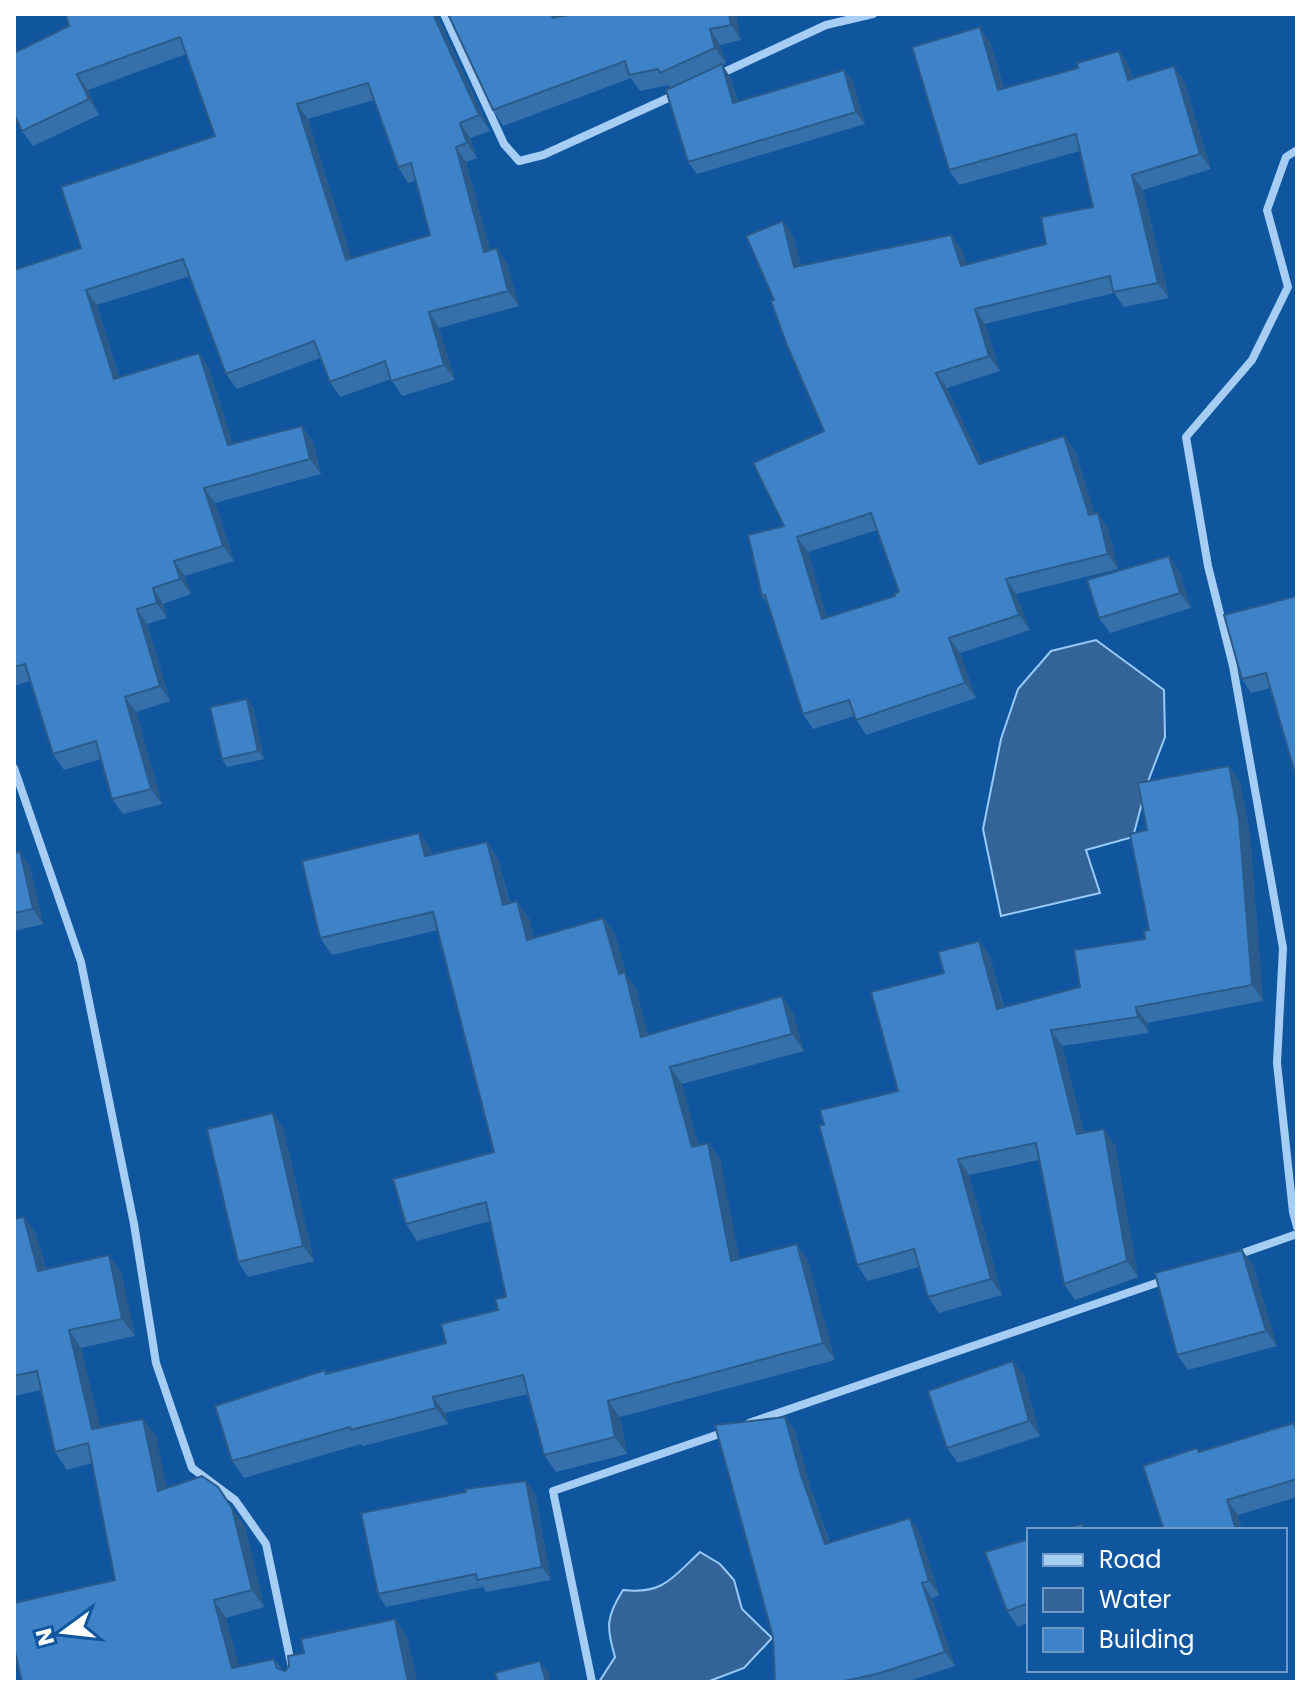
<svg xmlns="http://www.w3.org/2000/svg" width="1311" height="1696" font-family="Poppins,sans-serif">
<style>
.water{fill:#326499;stroke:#98caf9;stroke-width:2}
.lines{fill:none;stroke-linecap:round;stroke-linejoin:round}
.street{stroke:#a6cef5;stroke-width:8}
.wall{fill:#3570ab;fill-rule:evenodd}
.shaded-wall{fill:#2b5b8b}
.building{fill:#3e82c7;stroke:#2b5b8b;stroke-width:2;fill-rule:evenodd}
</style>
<rect width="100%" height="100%" fill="#10569f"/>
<path class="water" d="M1096 640 1164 690 1165 737 1147 784 1133 837 1086 850 1100 893 1001 916 983 829 1001 739 1018 689 1051 651Z
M700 1552 720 1564 734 1580 742 1609 772 1638 744 1668 707 1682H599L615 1657C606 1627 606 1617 623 1590 663 1595 673 1577 700 1552Z"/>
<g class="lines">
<path class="street" d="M444 14 504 144 519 161 543 155 677 94
M718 75 826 25 873 14
M1297 150 1286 157 1267 210 1288 287 1252 360 1186 437 1208 566 1233 666 1283 948 1277 1063 1293 1212 1297 1227
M14 768 81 962 134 1224 156 1363 192 1468 235 1500 266 1544 295 1682
M1237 1255 1297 1234
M749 1423 1168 1279
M592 1682 553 1491 725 1432"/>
</g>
<path class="wall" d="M70 14H438V17L490 131 470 138 477 158 466 162 490 250 497 248 507 264 519 306 439 328 455 380 402 396 391 379 340 397 330 382 320 358 237 389 226 374 190 276 97 305 119 377 199 353 209 368 233 444 302 426 313 442 321 474 215 503 234 561 185 576 191 594 163 604 167 618 147 624 170 701 136 712 162 804 123 814 112 799 101 759 64 770 53 754 31 681 14 686V270L81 248 215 136 186 54 88 90 99 115 33 146 22 131 69 26ZM374 100 398 167 408 183 416 180 430 235 351 258 308 119Z
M736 14 741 40 720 45 726 63 722 65 730 77 738 101 844 70 853 82 865 124 697 174 688 162 670 88 668 85 640 91 631 78 503 126 493 110 556 18Z
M990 42 1004 88 1078 68 1119 51 1129 66 1133 78 1174 66 1184 81 1211 169 1143 190 1169 298 1124 307 1114 293 985 324 1000 371 947 388 982 463 1075 451 1095 514 1108 528 1118 569 1016 594 1030 630 960 653 976 698 866 735 854 716 813 729 803 714 767 603 762 596 784 526 824 431 783 221 793 236 801 266 951 235 962 250 967 265 1046 244 1093 207 1080 151 959 185 949 170ZM877 530 899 592 895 596 827 618 808 552Z
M1169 556 1179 571 1191 608 1110 633 1099 618Z
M1297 596 1270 688 1251 693 1242 679Z
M253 707 264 759 227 767 222 759Z
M1229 766 1240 782 1250 835 1263 1001 1147 1023 1149 1033 1062 1046 1084 1133 1115 1145 1138 1277 1075 1300 1064 1284 1039 1160 969 1175 1002 1295 939 1313 928 1297 919 1267 868 1281 857 1265 824 1125 898 1091 944 973 979 941 990 957 1004 1007 1080 987 1145 939 1149 930 1147 830Z
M419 833 431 850 432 855 487 842 498 859 510 903 529 918 534 938 603 918 615 934 626 974 636 989 648 1035 793 1013 804 1051 682 1084 698 1145 708 1143 720 1159 739 1259 797 1244 808 1261 835 1360 620 1417 627 1454 556 1472 544 1455 528 1394 445 1413 448 1424 363 1446 361 1444 244 1478 232 1461 327 1373 446 1343 498 1310 506 1297 490 1221 417 1241 406 1224 494 1152 438 930 332 955 320 938Z
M20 851 30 867 43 924 14 931V853Z
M283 1128 314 1261 248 1277 238 1262Z
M24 1217 36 1234 46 1269 109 1255 121 1273 135 1336 81 1348 100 1427 156 1436 166 1488 245 1526 264 1607 226 1618 239 1667 274 1659 282 1670 285 1671 304 1653 395 1619 407 1637 417 1682H22L115 1580 92 1463 67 1470 55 1452 41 1390 14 1396V1219Z
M1242 1250 1253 1265 1277 1346 1188 1370 1177 1355Z
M1013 1361 1024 1376 1040 1436 958 1463 947 1448Z
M785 1417 795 1431 811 1489 830 1542 910 1518 920 1533 939 1595 932 1598 955 1666 906 1682H775Z
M1294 1423 1297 1427V1497L1238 1515 1242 1530H1164L1200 1451Z
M526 1481 535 1494 551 1580 486 1592 483 1587 386 1607 378 1594Z
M1029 1539V1622L1018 1627 1007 1611Z"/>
<path class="shaded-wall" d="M433 14H438V17L490 131 479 115Z
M729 14H736L741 40 731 25Z
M980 27 990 42 1009 105 998 90Z
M710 29 720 45 726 63 715 48Z
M1119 51 1129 66 1138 95 1128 80Z
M722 64 730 77 742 115 733 103Z
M1174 66 1184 81 1211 169 1200 154Z
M844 70 853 82 865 124 856 112Z
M77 74 88 90 99 115 89 99Z
M297 104 308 119 357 275 346 260Z
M460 123 470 138 477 158 467 143Z
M456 147 466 162 495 267 484 252Z
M1132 175 1143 190 1169 298 1158 283Z
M783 221 793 236 805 282 794 267Z
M951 235 962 250 972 281 961 266Z
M497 248 507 264 519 306 508 291Z
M86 290 97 305 124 394 114 379Z
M975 309 985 324 1000 371 989 356Z
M429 312 439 328 455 380 444 365Z
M199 353 209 368 238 460 228 445Z
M936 373 947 388 990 479 979 464Z
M302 426 313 442 321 474 310 459Z
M1064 436 1075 451 1100 530 1089 515Z
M204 488 215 503 234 561 223 546Z
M1098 513 1108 528 1118 569 1108 554Z
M797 537 808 552 832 634 822 619Z
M1169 556 1179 571 1191 608 1180 593Z
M174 561 185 576 191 594 180 579Z
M1006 579 1016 594 1030 630 1019 615Z
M153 588 163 604 167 618 157 603Z
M137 609 147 624 170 701 160 686Z
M949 638 960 653 976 698 965 683Z
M125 697 136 712 162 804 151 789Z
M247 699 253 707 264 759 258 751Z
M1229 766 1240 782 1250 835 1263 1001 1252 985Z
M419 833 431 850 436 873 425 856Z
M487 842 498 859 514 922 503 905Z
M20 851 30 867 43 924 33 909Z
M517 901 529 918 539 956 527 940Z
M603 918 615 934 626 974 636 989 653 1054 641 1037 619 974Z
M979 941 990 957 1008 1025 997 1009Z
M782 996 793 1013 804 1051 792 1034Z
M1136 1007 1147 1023 1149 1033 1138 1017Z
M1051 1030 1062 1046 1088 1150 1077 1134Z
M670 1067 682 1084 703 1163 692 1147Z
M273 1113 283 1128 314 1261 303 1246Z
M1104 1129 1115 1145 1138 1277 1127 1261Z
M708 1143 720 1159 743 1278 731 1261Z
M958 1159 969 1175 1002 1295 991 1279Z
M24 1217 36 1234 51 1288 38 1271Z
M797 1244 808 1261 835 1360 823 1343Z
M1242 1250 1253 1265 1277 1346 1266 1331Z
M109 1255 121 1273 135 1336 122 1319Z
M69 1330 81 1348 105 1447 92 1429Z
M1013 1361 1024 1376 1040 1436 1029 1421Z
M433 1397 445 1413 448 1424 436 1408Z
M608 1401 620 1417 627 1454 615 1437Z
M785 1417 795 1431 811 1489 835 1558 825 1544 801 1475Z
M143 1419 156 1436 171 1509 158 1491Z
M526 1481 535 1494 551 1580 542 1567Z
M1227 1500 1238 1515 1242 1530H1236Z
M232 1508 245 1526 264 1607 252 1590Z
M910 1518 920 1533 939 1595 929 1581Z
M922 1583 932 1598 955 1666 945 1652Z
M214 1600 226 1618 243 1682 232 1668Z
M395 1619 407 1637 417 1682H408Z
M540 1661 548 1672 551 1682H546Z"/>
<path class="building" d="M70 14H433L479 115 460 123 467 143 456 147 484 252 497 248 508 291 429 312 444 365 391 381 385 361 330 382 314 341 226 374 183 259 86 290 114 379 199 353 228 445 302 426 310 459 204 488 223 546 174 561 180 579 153 588 157 603 137 609 160 686 125 697 151 789 112 799 96 741 53 754 25 664 14 667V270L81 248 61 187 215 136 180 37 77 74 89 99 22 131 14 114V53L69 26 66 16ZM368 83 398 167 411 163 430 235 346 260 297 104Z
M448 14H551L553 18 574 14H729L731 25 710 29 715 48 660 73 658 69 629 75 625 61 493 110Z
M980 27 998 90 1078 68 1077 63 1119 51 1128 80 1174 66 1200 154 1132 175 1158 283 1113 292 1110 276 975 309 989 356 936 373 979 464 1064 436 1089 515 1098 513 1108 554 1006 579 1019 615 949 638 965 683 856 720 849 700 803 714 765 595 762 596 748 535 784 526 753 463 824 431 786 343 771 301 774 300 746 236 783 221 794 267 951 235 961 266 1046 244 1041 217 1093 207 1076 134 949 170 912 47ZM871 513 899 592 894 594 895 596 822 619 797 537Z
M722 64 733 103 844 70 856 112 688 162 666 90Z
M1169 556 1180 593 1099 618 1087 580Z
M1297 596V780L1266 673 1242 679 1224 615Z
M247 699 258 751 222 759 210 707Z
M1229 766 1239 819 1252 985 1136 1007 1138 1017 1051 1030 1077 1134 1104 1129 1127 1261 1064 1284 1036 1143 958 1159 991 1279 928 1297 914 1249 857 1265 819 1125H824L820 1110 898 1091 871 992 944 973 938 952 979 941 997 1009 1080 987 1074 950 1145 939 1144 931 1149 930 1130 834 1147 830 1138 783Z
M419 833 425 856 487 842 503 905 517 901 527 940 603 918 619 974 625 972 641 1037 782 996 792 1034 670 1067 692 1147 708 1143 731 1261 797 1244 823 1343 608 1401 615 1437 544 1455 523 1375 433 1397 436 1408 351 1430 350 1427 232 1461 215 1406 325 1370 326 1374 446 1343 441 1324 498 1310 495 1299 506 1297 486 1202 406 1224 393 1179 494 1152 433 912 320 938 302 861Z
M20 851 33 909 14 913V853Z
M273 1113 303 1246 238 1262 207 1129Z
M24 1217 38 1271 109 1255 122 1319 69 1330 92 1429 143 1419 158 1491 202 1476 218 1487 232 1508 252 1590 214 1600 232 1668 274 1659 277 1668 285 1671 289 1666 288 1656 304 1653 301 1639 395 1619 408 1682H22L14 1647V1603L115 1580 88 1443 55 1452 37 1371 14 1376V1219Z
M1242 1250 1266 1331 1177 1355 1155 1273Z
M1013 1361 1029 1421 947 1448 928 1391Z
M785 1417 801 1475 825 1544 910 1518 929 1581 922 1583 945 1652 877 1674 840 1682H775L773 1637 715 1425Z
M1294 1423 1297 1434V1479L1227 1500 1236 1530H1164L1143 1466 1197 1448 1199 1452Z
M526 1481 542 1567 477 1580 476 1574 378 1594 361 1513 466 1492 465 1489Z
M1082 1524 1083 1530H1061Z
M1029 1539V1603L1007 1611 985 1552Z
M540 1661 546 1682H498L495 1673Z"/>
<rect width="1311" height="1696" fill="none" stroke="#ffffff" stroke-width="32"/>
<rect x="1027" y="1528" width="260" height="144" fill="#10569f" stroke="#709ac5" stroke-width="2"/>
<rect x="1043" y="1554" width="40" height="12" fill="#a6cef5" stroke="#709ac5" stroke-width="2"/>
<text x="1099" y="1568" font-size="24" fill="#ffffff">Road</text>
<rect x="1043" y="1588" width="40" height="24" fill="#326499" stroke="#709ac5" stroke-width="2"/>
<text x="1099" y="1608" font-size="24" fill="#ffffff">Water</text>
<rect x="1043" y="1628" width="40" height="24" fill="#3e82c7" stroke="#709ac5" stroke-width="2"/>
<text x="1099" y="1648" font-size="24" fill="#ffffff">Building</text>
<g transform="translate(64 1632) rotate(255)" stroke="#10569f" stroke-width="6" paint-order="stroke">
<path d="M0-6L14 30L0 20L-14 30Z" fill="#ffffff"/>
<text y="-12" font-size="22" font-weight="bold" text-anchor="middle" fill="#ffffff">N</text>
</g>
</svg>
